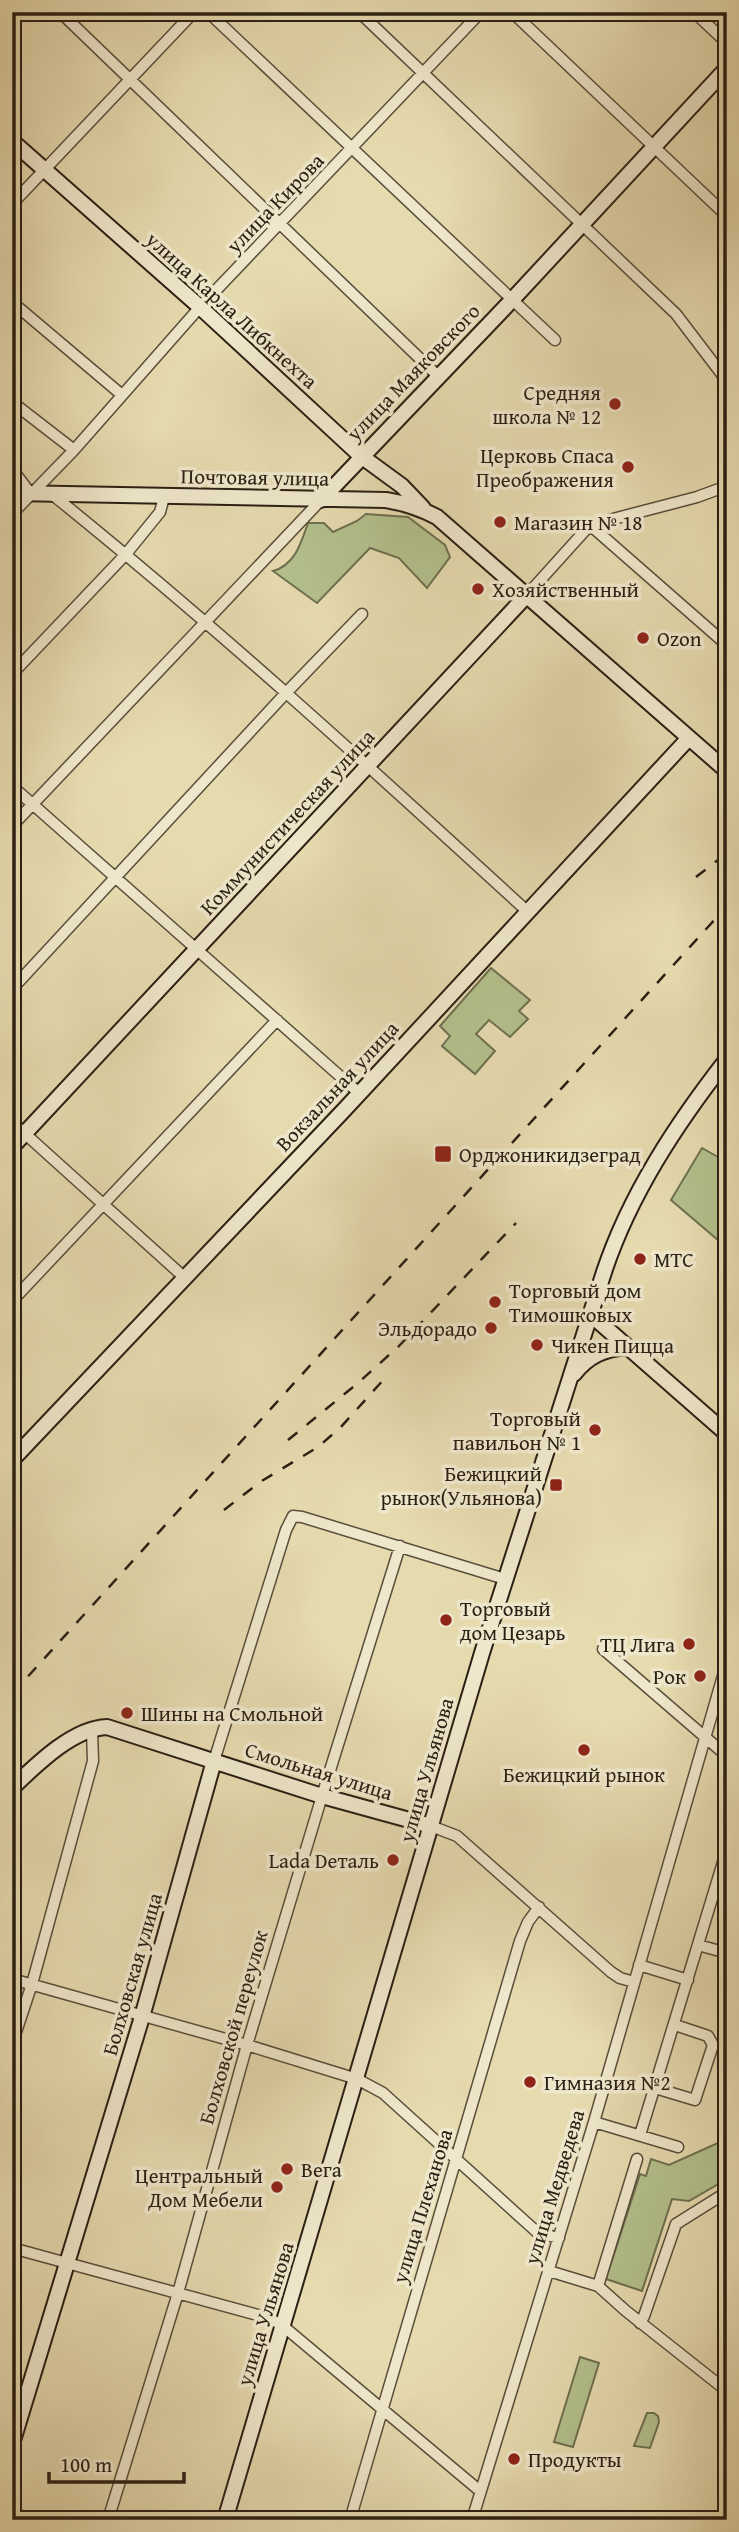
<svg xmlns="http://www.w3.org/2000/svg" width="739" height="2532" font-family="'Gentium Book Plus',serif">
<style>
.green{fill:#b3c08c;stroke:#6e7050;stroke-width:2}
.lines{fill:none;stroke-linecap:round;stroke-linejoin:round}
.street-casing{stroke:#594e3b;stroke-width:13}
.secondary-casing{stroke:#2a1f14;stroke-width:18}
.street{stroke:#efe7cb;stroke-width:10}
.secondary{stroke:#efe7cb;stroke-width:14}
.rail{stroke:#2a1f14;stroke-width:2.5;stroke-dasharray:12 12;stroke-linecap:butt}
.poi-dot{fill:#8f2418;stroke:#efe7cb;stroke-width:2.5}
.labels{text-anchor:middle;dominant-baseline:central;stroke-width:7;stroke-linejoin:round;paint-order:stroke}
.street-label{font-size:21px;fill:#2a1f14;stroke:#efe7cb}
.poi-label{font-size:21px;fill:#2a1f14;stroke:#efe7cb;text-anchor:start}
</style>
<rect width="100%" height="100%" fill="#e6daaf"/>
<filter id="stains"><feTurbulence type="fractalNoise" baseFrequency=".00286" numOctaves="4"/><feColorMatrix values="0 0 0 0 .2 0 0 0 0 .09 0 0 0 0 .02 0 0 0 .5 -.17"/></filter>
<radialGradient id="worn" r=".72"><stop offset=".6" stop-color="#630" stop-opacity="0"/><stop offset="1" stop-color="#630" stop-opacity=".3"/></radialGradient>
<path class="green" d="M366 514 408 517 445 545 450 557 427 588 399 558 370 548 317 603 273 571C295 565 301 543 308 523H324L333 532 357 521Z
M491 968 530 1000 519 1011 528 1019 510 1037 489 1020 476 1034 495 1051 475 1074 442 1046 450 1036 440 1026Z
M702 1148 727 1162V1252L719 1241 671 1200Z
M720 2142 727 2144V2179L689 2201 672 2199 642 2291 606 2279 640 2174 646 2176 651 2159 669 2165Z
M580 2357 599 2363 573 2447 554 2442Z
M647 2413H654L658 2416 659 2422 650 2448 634 2446Z"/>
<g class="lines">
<defs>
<path id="street" d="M60 12 439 377
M208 12 555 340
M359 12 676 314 727 381
M512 12 727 216
M694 12 727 43
M12 204 194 12
M12 302 122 395
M12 402 74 450
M12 469 31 494
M54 496C218 628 373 770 528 912
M12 514 74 450 200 307 481 12
M590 525 727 645
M590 525 697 497 727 486
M526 596 590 525
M12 674 126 554 160 512 164 497
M12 786 359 1093
M12 826 321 500
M12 989 285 694 362 614
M12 1122 185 1278
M12 1301 277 1020
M603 1649 727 1756
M214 1761 286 1530 293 1516 302 1517 505 1579
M431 1826 457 1836 611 1972 620 1978 634 1982
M698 1945 727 1953
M639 1965 688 1980
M12 1979 247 2045 357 2079 383 2093 538 2233 559 2238
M12 2044 32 1984 93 1761 92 1730
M655 2088 695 2100 713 2045 708 2036 675 2025
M594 2122 678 2147
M640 2135 724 1859 727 1860
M12 2248 269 2318 283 2326 480 2491
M549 2271 598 2286 626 2311 727 2391
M598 2286 637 2159
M640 2323 644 2316 676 2224 727 2192
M12 2513 33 2520
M108 2520 178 2293 247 2045 322 1796 400 1546
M350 2520 520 1941 528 1922 539 1907
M472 2520 594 2122 727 1662
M724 2520 727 2510"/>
<path id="secondary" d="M12 141 200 307 361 456 402 486 423 508
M12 493 386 500C404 503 420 508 437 517L727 771
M321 500 512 300 727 68
M12 1147 526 596
M590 1314 727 1434
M574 1374C588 1356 604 1349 627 1347
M12 1460 345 1109 688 739
M12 1788C36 1765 73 1728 107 1727L322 1796 431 1826
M12 2444 142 2017 214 1761
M225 2520 482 1653 604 1272C630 1194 677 1123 727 1059"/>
</defs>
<use href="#street" class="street-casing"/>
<use href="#secondary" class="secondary-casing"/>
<use href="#street" class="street"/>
<use href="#secondary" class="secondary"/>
<path class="rail" d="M696 877 727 853
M288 1440 358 1383 399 1346 516 1223
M224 1510 260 1482 318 1447 340 1428 385 1378
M12 1694 727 906"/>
</g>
<g class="poi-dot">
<circle cx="615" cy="404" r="7"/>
<circle cx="628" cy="467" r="7"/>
<circle cx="500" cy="522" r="7"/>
<circle cx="478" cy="589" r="7"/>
<circle cx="643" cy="638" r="7"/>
<rect x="434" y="1145" width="18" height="18" rx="3.5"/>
<circle cx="640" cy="1259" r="7"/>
<circle cx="495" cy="1302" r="7"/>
<circle cx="491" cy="1328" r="7"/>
<circle cx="537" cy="1345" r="7"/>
<circle cx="595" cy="1430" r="7"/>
<rect x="549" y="1478" width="14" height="14" rx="3.5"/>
<circle cx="446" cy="1620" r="7"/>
<circle cx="689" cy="1644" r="7"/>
<circle cx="700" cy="1676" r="7"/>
<circle cx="127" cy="1713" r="7"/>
<circle cx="584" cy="1750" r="7"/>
<circle cx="393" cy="1860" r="7"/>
<circle cx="530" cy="2082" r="7"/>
<circle cx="287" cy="2169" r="7"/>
<circle cx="277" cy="2187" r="7"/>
<circle cx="514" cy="2459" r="7"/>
</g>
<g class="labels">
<g class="street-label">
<text transform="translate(275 203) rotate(-46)">улица Кирова</text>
<text transform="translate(232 310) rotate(42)">улица Карла Либкнехта</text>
<text transform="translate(413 372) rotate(-46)">улица Маяковского</text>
<text transform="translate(255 477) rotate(1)">Почтовая улица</text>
<text transform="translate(287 822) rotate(-47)">Коммунистическая улица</text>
<text transform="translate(337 1086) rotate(-47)">Вокзальная улица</text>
<text transform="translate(426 1770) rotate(-74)">улица Ульянова</text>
<text transform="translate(319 1771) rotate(17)">Смольная улица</text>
<text transform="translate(132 1974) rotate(-74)">Болховская улица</text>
<text transform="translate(233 2027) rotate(-74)">Болховской переулок</text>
<text transform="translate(554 2187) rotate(-73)">улица Медведева</text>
<text transform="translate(422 2206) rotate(-73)">улица Плеханова</text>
<text transform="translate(265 2314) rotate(-73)">улица Ульянова</text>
</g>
<g class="poi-label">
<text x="601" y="392" text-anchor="end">Средняя<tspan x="601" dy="24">школа № 12</tspan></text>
<text x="614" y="455" text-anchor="end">Церковь Спаса<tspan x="614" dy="24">Преображения</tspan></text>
<text x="514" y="522">Магазин № 18</text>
<text x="492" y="589">Хозяйственный</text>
<text x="657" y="638">Ozon</text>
<text x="459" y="1154">Орджоникидзеград</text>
<text x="654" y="1259">МТС</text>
<text x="509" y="1290">Торговый дом<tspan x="509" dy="24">Тимошковых</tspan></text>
<text x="477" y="1328" text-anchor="end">Эльдорадо</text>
<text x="551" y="1345">Чикен Пицца</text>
<text x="581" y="1418" text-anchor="end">Торговый<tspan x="581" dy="24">павильон № 1</tspan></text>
<text x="542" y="1473" text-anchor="end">Бежицкий<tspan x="542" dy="24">рынок(Ульянова)</tspan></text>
<text x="460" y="1608">Торговый<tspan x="460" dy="24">дом Цезарь</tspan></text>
<text x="675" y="1644" text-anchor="end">ТЦ Лига</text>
<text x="686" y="1676" text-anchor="end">Рок</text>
<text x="141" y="1713">Шины на Смольной</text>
<text x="584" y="1774" text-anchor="middle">Бежицкий рынок</text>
<text x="379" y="1860" text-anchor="end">Lada Dеталь</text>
<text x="544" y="2082">Гимназия №2</text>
<text x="301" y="2169">Вега</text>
<text x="263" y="2175" text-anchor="end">Центральный<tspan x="263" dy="24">Дом Мебели</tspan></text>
<text x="528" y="2459">Продукты</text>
</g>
</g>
<rect width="739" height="2532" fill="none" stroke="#e6daaf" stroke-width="42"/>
<rect x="14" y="14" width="711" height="2504" fill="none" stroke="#2a1f14" stroke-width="3.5"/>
<rect x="21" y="21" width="697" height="2490" fill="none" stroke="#2a1f14" stroke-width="2"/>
<path d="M49 2472v10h135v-10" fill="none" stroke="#2a1f14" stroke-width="3.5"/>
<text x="60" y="2472" font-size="21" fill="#2a1f14" stroke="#efe7cb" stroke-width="5" paint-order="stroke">100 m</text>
<rect width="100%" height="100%" filter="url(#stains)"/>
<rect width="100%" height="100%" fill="url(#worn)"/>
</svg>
